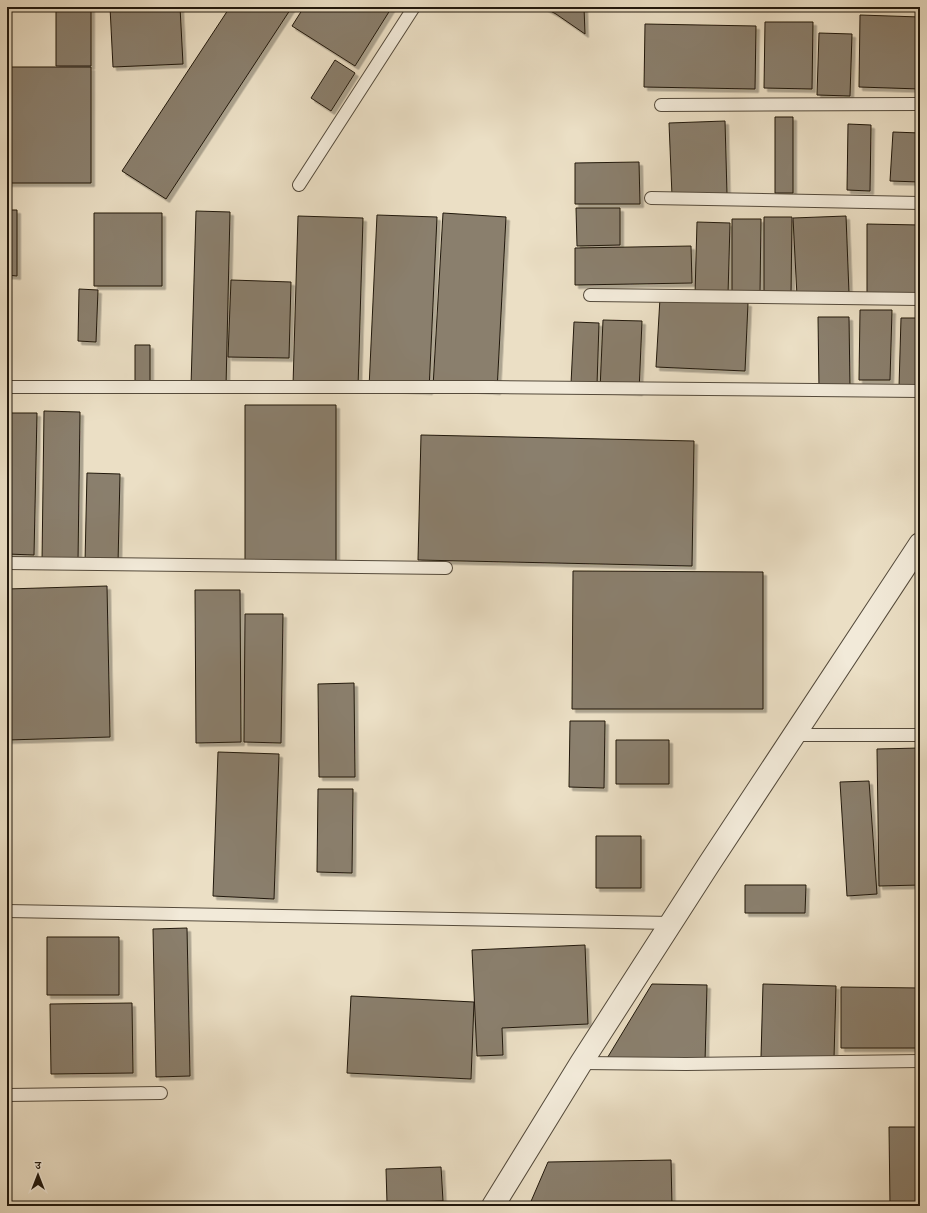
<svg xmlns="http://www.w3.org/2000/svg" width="927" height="1213" font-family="'IM FELL Great Primer','Noto Serif Devanagari',serif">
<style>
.building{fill:#8a7f6d;stroke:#21180d;filter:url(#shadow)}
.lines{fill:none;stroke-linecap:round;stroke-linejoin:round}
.service-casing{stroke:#544a3b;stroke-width:14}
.tertiary-casing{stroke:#544a3b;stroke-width:24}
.service{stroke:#f2ead9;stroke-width:12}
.tertiary{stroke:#f2ead9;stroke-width:22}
</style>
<defs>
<filter id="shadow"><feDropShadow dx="3.5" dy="3.5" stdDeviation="0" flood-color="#0004"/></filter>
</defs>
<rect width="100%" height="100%" fill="#ebdfc5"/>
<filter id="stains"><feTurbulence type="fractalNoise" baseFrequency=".005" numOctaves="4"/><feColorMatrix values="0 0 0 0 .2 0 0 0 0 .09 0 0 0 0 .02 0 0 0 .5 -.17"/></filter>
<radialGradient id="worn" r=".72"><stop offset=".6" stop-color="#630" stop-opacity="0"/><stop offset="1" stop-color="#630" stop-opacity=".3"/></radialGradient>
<path class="building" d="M56,7H91V66H56Z
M110,7H180L183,64L113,67Z
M230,7H292L166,199L122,171Z
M304,7H392L355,66L292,26Z
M543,7H584L585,34L556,14Z
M860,15L920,17V89L859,87Z
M765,22H813L812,89L764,88Z
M645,24L756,26L755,89L644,87Z
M819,33L852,34L850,96L817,95Z
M335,60L355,73L331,111L311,98Z
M7,67H91V183H7Z
M775,117H793V193H775Z
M725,121L727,194L672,196L669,123Z
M848,124L871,125L870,191L847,190Z
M893,132L920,133V182L890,181Z
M639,162L640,204H575V163Z
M576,208H620V245L577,246Z
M7,210H17V276L7,275Z
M196,211L230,212L226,387L191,386Z
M94,213H162V286H94Z
M443,213L506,217L497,391L433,387Z
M377,215L437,217L429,391L369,388Z
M298,216L363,218L358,387L293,385Z
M846,216L849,293L797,296L793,218Z
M764,217H792L791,296H764Z
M732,219H761L760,294H732Z
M697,222L730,223L728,295H695Z
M867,224L920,225V295L867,294Z
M691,246L692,283L575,285V248Z
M231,280L291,282L289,358L228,357Z
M79,289L98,290L96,342L78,341Z
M660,298L748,303L745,371L656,367Z
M860,310H892L890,380H859Z
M818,317H849L850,388L819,389Z
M901,318H920V388L899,387Z
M603,320L642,321L639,392L600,390Z
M574,322L599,323L597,385L571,384Z
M135,345H150V383H135Z
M245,405H336V565H245Z
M44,411L80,412L78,562H42Z
M7,413H37L34,555L7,554Z
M421,435L694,441L692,566L418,560Z
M87,473L120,474L118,564L85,563Z
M573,571L763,572V709H572Z
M107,586L110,737L7,740V589Z
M195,590H240L241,742L196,743Z
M245,614H283L281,743L244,742Z
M354,683L355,777H319L318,684Z
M570,721H605L604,788L569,787Z
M616,740H669V784H616Z
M920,748V885L879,886L877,749Z
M218,752L279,754L274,899L213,896Z
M869,781L877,894L847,896L840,782Z
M318,789H353L352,873L317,872Z
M596,836H641V888H596Z
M745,885H806L805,913H745Z
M187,928L190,1076L156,1077L153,929Z
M47,937H119V995H47Z
M585,945L588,1024L502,1028L503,1055L477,1056L472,950Z
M652,984L707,985L705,1062L606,1060Z
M763,984L836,986L834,1058L761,1057Z
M841,987L920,988V1048H841Z
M351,996L474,1002L471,1079L347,1073Z
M132,1003L133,1073L51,1074L50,1004Z
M889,1127H919L920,1206H890Z
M671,1160L672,1206H529L548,1162Z
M441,1167L443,1201L387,1203L386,1169Z
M814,1202L885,1203V1206H814Z"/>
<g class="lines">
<defs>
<path id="service" d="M661,105L920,104
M299,185L414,7
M651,198L920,203
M590,295L920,299
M7,387H491L920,391
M7,563L446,568
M794,735H920
M7,911L672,923
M581,1063L686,1064L920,1061
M7,1095L161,1093"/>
<path id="tertiary" d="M493,1206L581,1063L709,864L920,544"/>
</defs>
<use href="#service" class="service-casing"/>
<use href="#tertiary" class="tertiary-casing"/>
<use href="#service" class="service"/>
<use href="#tertiary" class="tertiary"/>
</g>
<rect width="927" height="1213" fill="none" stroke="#ebdfc5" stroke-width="24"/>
<rect x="8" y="8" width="911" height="1197" fill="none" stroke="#21180d" stroke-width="2"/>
<rect x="12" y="12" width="903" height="1189" fill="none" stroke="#21180d"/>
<g transform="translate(38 1175)" stroke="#f2ead9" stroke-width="3" paint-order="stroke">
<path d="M0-3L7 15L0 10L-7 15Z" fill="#21180d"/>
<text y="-6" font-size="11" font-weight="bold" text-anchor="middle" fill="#21180d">उ</text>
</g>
<rect width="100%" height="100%" filter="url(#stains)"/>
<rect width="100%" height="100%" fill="url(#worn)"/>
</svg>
